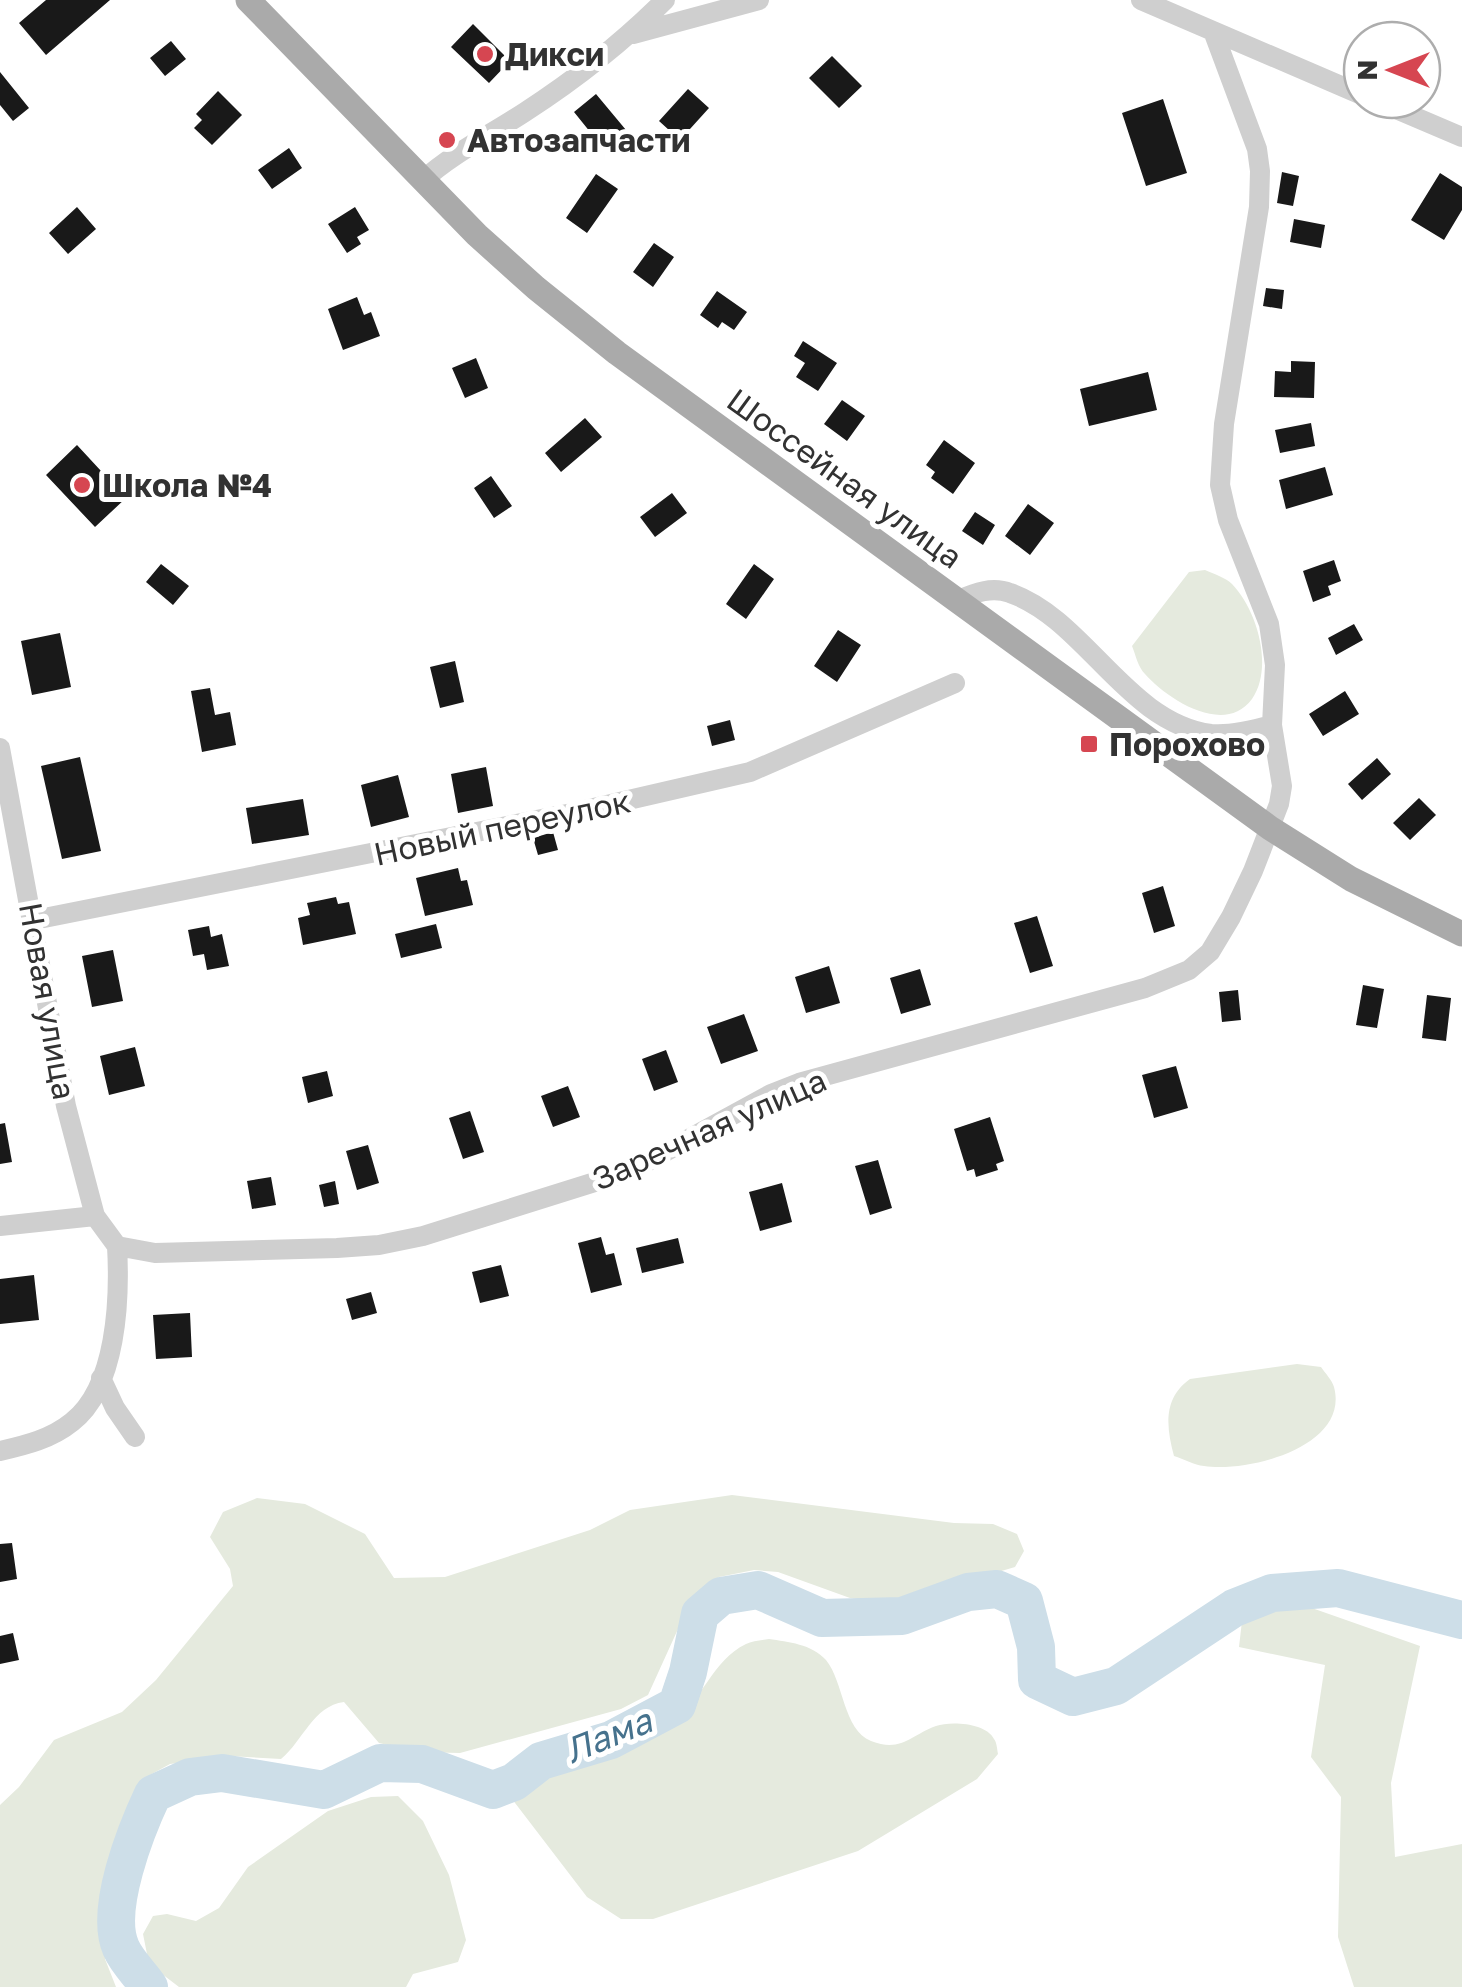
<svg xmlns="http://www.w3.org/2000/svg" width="1462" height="1987" font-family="'Golos Text',sans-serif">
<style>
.green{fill:#e5eade}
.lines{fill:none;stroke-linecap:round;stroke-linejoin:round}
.river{stroke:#cddee8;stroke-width:38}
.building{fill:#191919}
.minor{stroke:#cfcfcf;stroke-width:20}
.major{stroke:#aaa;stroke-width:25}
.poi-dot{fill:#d64651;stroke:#fff;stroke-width:4}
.labels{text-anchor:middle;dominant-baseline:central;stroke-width:10;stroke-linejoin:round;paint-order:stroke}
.poi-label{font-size:32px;font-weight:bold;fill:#323232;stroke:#fff;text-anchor:start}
.street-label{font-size:32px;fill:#323232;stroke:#fff}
.water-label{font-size:35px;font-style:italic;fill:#46728d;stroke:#fff}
</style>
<rect width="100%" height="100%" fill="#fff"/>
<path class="green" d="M1205,570C1214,574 1226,578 1232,584C1257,610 1274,667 1252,699C1224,737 1166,698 1145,674C1138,667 1136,656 1132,646L1189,572Z
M1297,1364L1321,1367C1325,1373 1332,1380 1334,1387C1350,1447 1247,1473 1204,1466C1194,1465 1184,1459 1174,1456C1166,1427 1163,1398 1190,1379Z
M732,1495L954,1523L993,1524L1017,1534L1024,1551L1015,1567L910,1598L879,1602L850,1598L778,1572L754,1570L719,1577L693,1596L648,1695L621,1709L460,1753L418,1752L379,1743L344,1702C313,1706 303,1741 281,1759L229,1756L170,1764L150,1775L128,1811L105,1872V1959L116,1987H0V1805L19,1787L54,1740L122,1712L156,1680L233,1586L230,1569L210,1537L223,1512L257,1498L305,1504L365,1534L394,1578L445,1577L590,1530L630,1510Z
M1309,1607L1420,1646L1391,1783L1395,1857L1462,1844V1987H1354L1338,1937L1341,1797L1311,1757L1325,1665L1239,1647L1242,1621L1260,1608Z
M769,1639C788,1642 812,1644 826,1660C844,1682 843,1730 871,1741C901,1753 911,1735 936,1726C951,1721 986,1723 994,1739C997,1743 997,1749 998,1754L977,1779L858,1851L653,1919H621L587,1897L512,1799C528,1773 559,1770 586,1761C611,1752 650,1737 672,1723C702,1702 712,1660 746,1644C752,1641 762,1640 769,1639Z
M398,1796L423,1821L449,1875L466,1940L458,1962L413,1974L406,1987H179L149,1964L143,1934L153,1916L167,1914L196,1921L219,1908L248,1867L328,1811L371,1797Z"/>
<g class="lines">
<path class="river" d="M149,1987C141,1975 127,1962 121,1948C104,1910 136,1830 153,1794L190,1777L222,1773L324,1790L380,1763L422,1764L493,1790L514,1782L541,1761L611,1740L677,1705L688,1672L700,1614L721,1596L758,1590L822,1618L902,1616L968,1592L997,1589L1024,1601L1036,1647L1037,1680L1073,1697L1116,1686L1234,1608L1272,1593L1338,1588L1462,1620"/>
</g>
<path class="building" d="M46,0H110L46,55L19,23Z
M473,24L510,61L489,83L451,47Z
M171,41L186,59L165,76L150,58Z
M832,56L862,86L839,108L809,78Z
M0,72L29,108L13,121L0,105Z
M688,89L709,108L680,140L659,121Z
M218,91L242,115L212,145L194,128L202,120L196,114Z
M596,94L626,130L603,148L574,112Z
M1163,99L1187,173L1146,186L1122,113Z
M289,148L302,168L272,189L258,170Z
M1282,172L1299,176L1293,206L1277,203Z
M1440,173L1462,187V210L1444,240L1411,220Z
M596,174L618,189L587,233L566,218Z
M77,207L96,229L68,254L49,233Z
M355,207L369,230L357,237L361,244L347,253L328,224Z
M1294,219L1325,225L1321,248L1290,242Z
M654,243L674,257L653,287L633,272Z
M1266,288L1284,290L1282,309L1263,306Z
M717,291L747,312L734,330L722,322L718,328L700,315Z
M357,297L364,315L371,312L380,336L343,350L328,309Z
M803,341L837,363L818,391L796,377L805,363L794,356Z
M476,358L488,388L465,398L452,368Z
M1291,361L1315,362L1314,398L1274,397L1275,371L1291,372Z
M1148,372L1157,410L1089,426L1080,389Z
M842,400L865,416L847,441L824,424Z
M585,418L602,437L561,472L545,453Z
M1311,423L1315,446L1280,453L1275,430Z
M944,440L975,463L953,494L931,478L935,472L926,465Z
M77,445L126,498L95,527L46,475Z
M1325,467L1333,495L1286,509L1279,480Z
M491,476L512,506L494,518L474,488Z
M672,493L687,513L655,537L640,517Z
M1028,504L1054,523L1030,555L1005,536Z
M975,512L995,525L983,545L962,531Z
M1334,560L1341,581L1328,586L1331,595L1313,602L1303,571Z
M161,564L189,586L173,605L146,582Z
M754,564L774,579L746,619L726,604Z
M1354,624L1363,640L1336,655L1328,638Z
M838,630L861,645L837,682L814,666Z
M60,633L71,687L32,695L21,641Z
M455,661L464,702L440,708L430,667Z
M210,688L215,715L230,712L236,745L202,752L191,691Z
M1345,691L1359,714L1323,736L1309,714Z
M730,720L735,740L712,746L707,726Z
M80,757L101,851L62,859L41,766Z
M1377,758L1391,774L1362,800L1348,784Z
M486,767L493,806L458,813L451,774Z
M398,775L409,817L371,827L361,785Z
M1419,798L1436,815L1410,840L1393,823Z
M303,799L309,835L252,844L246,808Z
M553,832L558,850L538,855L533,838Z
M458,868L461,881L467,880L473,905L425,916L416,878Z
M1163,886L1175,926L1154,933L1142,893Z
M336,897L338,904L349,902L356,934L303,945L298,918L310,915L307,903Z
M1037,916L1053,966L1030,973L1014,923Z
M436,924L442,948L401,958L395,934Z
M209,926L211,937L222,934L229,966L207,970L204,954L193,956L188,930Z
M113,950L123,1001L92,1007L82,956Z
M829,966L840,1003L806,1013L795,977Z
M920,969L931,1005L901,1014L890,978Z
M1363,985L1384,989L1377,1028L1356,1025Z
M1238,990L1241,1020L1222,1022L1219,992Z
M1427,995L1451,998L1446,1041L1422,1038Z
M744,1014L758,1051L721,1064L707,1027Z
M135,1047L145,1086L109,1095L100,1056Z
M666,1050L678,1082L654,1091L642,1059Z
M1176,1066L1188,1108L1154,1118L1142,1075Z
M327,1071L333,1096L308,1103L302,1077Z
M568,1086L580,1117L553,1127L541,1096Z
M470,1111L484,1152L463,1159L449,1118Z
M990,1117L1004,1161L996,1164L998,1170L976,1177L974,1169L967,1171L954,1129Z
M5,1123L12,1162L0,1164V1124Z
M368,1145L379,1183L357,1190L346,1151Z
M878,1160L892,1208L870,1215L855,1166Z
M271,1177L276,1205L252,1209L247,1181Z
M335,1181L339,1204L324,1207L319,1185Z
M782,1183L792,1222L760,1231L749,1192Z
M601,1237L606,1255L614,1253L622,1285L591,1293L578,1243Z
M678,1238L684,1263L642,1273L636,1248Z
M501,1265L509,1296L480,1303L472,1272Z
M34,1275L39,1320L0,1324V1279Z
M371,1292L377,1313L352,1320L346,1299Z
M190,1313L192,1357L156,1359L153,1315Z
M12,1543L17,1579L0,1582V1544Z
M13,1633L19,1660L0,1664V1636Z"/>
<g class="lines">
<path class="minor" d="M1141,0L1362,95
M633,34L759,0
M1375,100L1462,137
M422,181C453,153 490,135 525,112C576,79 622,43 665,0
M958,600C975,593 992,586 1010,593C1085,619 1127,723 1211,734C1231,736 1254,730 1272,725
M0,748L66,1106L95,1216L117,1246
M34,920L572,813L750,772L955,683
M0,1226L95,1216
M117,1246L155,1253L337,1248L379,1245L423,1236L630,1171L771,1094L799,1083L1145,988L1189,970L1210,952L1231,917L1253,871L1279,804L1282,786L1272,725L1275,665L1269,624L1228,520L1220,485L1224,424L1259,207L1260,171L1257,149L1213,31
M101,1378L115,1408L135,1437
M0,1451C26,1445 51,1439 72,1422C117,1387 120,1299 117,1246"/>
<path class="major" d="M248,0L477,235L536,288L617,353L1270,828L1351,879L1462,934"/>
</g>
<g class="poi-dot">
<circle cx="485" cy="54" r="10"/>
<circle cx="447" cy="140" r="10"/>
<circle cx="82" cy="485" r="10"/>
<rect x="1079" y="734" width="20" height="20" rx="5"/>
</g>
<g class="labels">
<g class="poi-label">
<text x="505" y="54">Дикси</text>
<text x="467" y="140">Автозапчасти</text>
<text x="102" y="485">Школа №4</text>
<text x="1109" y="744">Порохово</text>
</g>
<g class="street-label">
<text transform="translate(845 478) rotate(36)">Шоссейная улица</text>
<text transform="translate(502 827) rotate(-12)">Новый переулок</text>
<text transform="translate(48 1001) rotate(80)">Новая улица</text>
<text transform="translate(709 1129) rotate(-24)">Заречная улица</text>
</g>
<g class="water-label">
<text transform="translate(608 1735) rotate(-22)">Лама</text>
</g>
</g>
<g transform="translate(1392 70) rotate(270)"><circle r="48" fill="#ffffff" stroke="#adadad" stroke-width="2.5"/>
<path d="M0-8L18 38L0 25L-18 38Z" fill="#d64651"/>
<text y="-15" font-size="28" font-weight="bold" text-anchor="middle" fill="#323232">N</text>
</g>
</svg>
